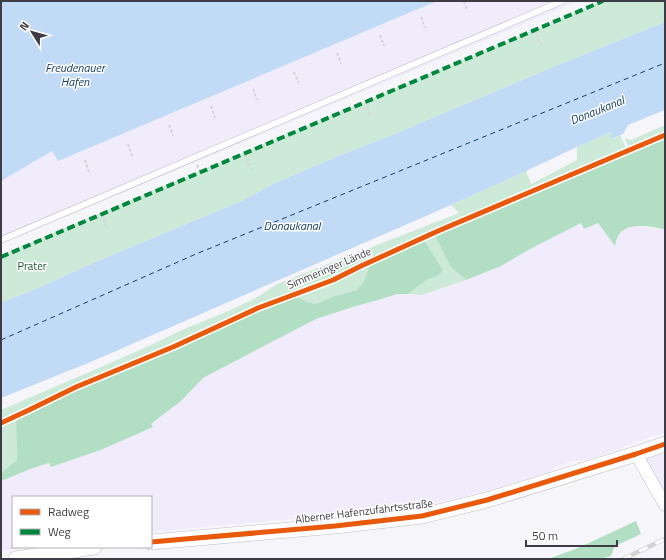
<svg xmlns="http://www.w3.org/2000/svg" width="666" height="560" font-family="'Titillium Web',sans-serif">
<style>
.built{fill:#f0ecfc}
.green{fill:#ccead7}
.forest{fill:#b2dec4}
.water{fill:#c1daf6}
.lines{fill:none;stroke-linecap:round;stroke-linejoin:round}
.ferry{stroke:#133f68;stroke-width:1;stroke-dasharray:5 4;stroke-linecap:butt}
.service-casing{stroke:#bfbdc4;stroke-width:7}
.minor-casing{stroke:#bfbdc4;stroke-width:13}
.tertiary-casing{stroke:#bfbdc4;stroke-width:16}
.path{stroke:#d4d4d6;stroke-width:2;stroke-dasharray:3 2;stroke-linecap:butt}
.service{stroke:#fefefe;stroke-width:6}
.minor{stroke:#fefefe;stroke-width:12}
.tertiary{stroke:#fefefe;stroke-width:15}
.rail-casing{stroke:#d3d2d5;stroke-width:4.5}
.rail{stroke:#fff;stroke-width:3;stroke-dasharray:9;stroke-linecap:butt}
.quiet{stroke:#00873e;stroke-width:4;stroke-dasharray:8 4;stroke-linecap:butt}
.cycleway-casing{stroke:#fff;stroke-width:8}
.cycleway{stroke:#e8590c;stroke-width:5}
.labels{text-anchor:middle;dominant-baseline:central;stroke-width:3;stroke-linejoin:round;paint-order:stroke}
.park-label{font-size:11px;fill:#185432;stroke:#fff}
.street-label{font-size:11px;fill:#3d3b44;stroke:#fff}
.water-label{font-size:12px;font-style:italic;fill:#133f68;stroke:#fff}
</style>
<rect width="100%" height="100%" fill="#f6f5fa"/>
<path class="built" d="M437,1H579L1,244V181L52,151L59,160Z
M581,223H598L615,246L617,238L620,233L627,228L634,226L646,227L665,230V432L636,442L634,444L623,447V448L584,461H572L555,467L550,472L518,482L458,498L414,507L358,513L151,532V497H13V547H27L1,552V481L33,468L49,463L51,466L103,449L153,427L151,424L181,401L203,378L218,370L316,319L356,306L378,300L397,294L422,295L456,284L501,266L532,248Z
M665,444V505L636,454Z"/>
<path class="green" d="M602,1H665V22L558,65L397,133L336,157L271,185L244,200L100,260L40,287L1,303V255Z
M665,125V131L628,147L625,138L631,140Z
M613,132L611,139L620,135L626,148L370,258L331,278L260,303L190,336L93,377L1,420V410L138,351L182,330L228,311L254,299L277,284L459,213L451,205L526,171L531,184L577,160V147Z
M435,236L450,266L466,280L422,295L409,294C415,289 420,284 427,280C434,276 438,278 443,270L424,240Z
M370,265L363,283L356,290L335,296L316,304L307,302L302,299L295,297Z
M16,420L17,460L1,473V426Z"/>
<path class="forest" d="M665,138V230C653,226 631,223 621,232C617,236 616,241 615,246L598,223L584,229L581,223L532,248L501,266L466,280L450,266L435,236Z
M424,240L443,270C438,278 434,276 427,280C420,284 415,289 409,294H397L378,300L356,306L316,319L218,370L203,378L181,401L151,424L153,427L103,449L51,467L49,463L33,468L1,481V473L17,460L16,420L73,391L171,351L252,314L295,297L302,299L307,302L316,304L335,296L356,290L363,283L370,265Z
M636,521L641,534L615,546L611,556L600,559H548L578,548Z"/>
<path class="water" d="M1,1H437L58,161L52,151L1,181Z
M665,22V110L628,125L623,134L610,139L612,132L577,147L526,171L451,205L93,361L1,398V303L40,287L100,260L244,200L271,185L336,157L397,133L558,65Z"/>
<g class="lines">
<path class="ferry" d="M1,340L196,254L665,63"/>
<defs>
<path id="service" d="M1,240L562,1
M1,423L29,410L76,387L173,347L258,308L333,280L361,266L438,231L665,135"/>
<path id="minor" d="M636,454L665,505"/>
<path id="tertiary" d="M151,542L335,526L422,516L487,500L636,454L665,444
M16,559L94,547"/>
</defs>
<use href="#service" class="service-casing"/>
<use href="#minor" class="minor-casing"/>
<use href="#tertiary" class="tertiary-casing"/>
<path class="path" d="M464,1L467,10
M421,17L425,28
M535,30L541,45
M380,35L384,46
M337,53L341,64
M294,72L299,83
M253,89L257,100
M366,102L370,117
M211,106L215,118
M169,125L173,136
M128,144L132,156
M245,154L253,172
M85,160L89,172
M197,165L201,173
M102,214L107,229"/>
<use href="#service" class="service"/>
<use href="#minor" class="minor"/>
<use href="#tertiary" class="tertiary"/>
<defs>
<path id="rail" d="M623,559L665,539"/>
</defs>
<use href="#rail" class="rail-casing"/>
<use href="#rail" class="rail"/>
<path class="quiet" d="M1,257L603,1"/>
<defs>
<path id="cycleway" d="M1,423L29,410L76,387L173,347L258,308L333,280L361,266L438,231L665,135
M151,542L335,526L422,516L487,500L636,454L665,444"/>
</defs>
<use href="#cycleway" class="cycleway-casing"/>
<use href="#cycleway" class="cycleway"/>
</g>
<g class="labels">
<g class="park-label">
<text x="32" y="266">Prater</text>
</g>
<g class="street-label">
<text transform="translate(329 268) rotate(-23)">Simmeringer Lände</text>
<text transform="translate(364 511) rotate(-7)">Alberner Hafenzufahrtsstraße</text>
</g>
<g class="water-label">
<text x="75" y="67">Freudenauer<tspan x="75" dy="14">Hafen</tspan></text>
<text transform="translate(597 110) rotate(-22)">Donaukanal</text>
<text x="292" y="225">Donaukanal</text>
</g>
</g>
<rect width="666" height="560" fill="none" stroke="#3d3b44" stroke-width="4"/>
<rect x="12" y="496" width="140" height="52" fill="#ffffff" stroke="#b1b1b4"/>
<rect x="20" y="509" width="20" height="6" fill="#e8590c" stroke="#b1b1b4"/>
<text x="48" y="516" font-size="12" fill="#3d3b44">Radweg</text>
<rect x="20" y="529" width="20" height="6" fill="#00873e" stroke="#b1b1b4"/>
<text x="48" y="536" font-size="12" fill="#3d3b44">Weg</text>
<g transform="translate(32 32) rotate(307)" stroke="#ffffff" stroke-width="3" paint-order="stroke">
<path d="M0-3L7 15L0 10L-7 15Z" fill="#3d3b44"/>
<text y="-6" font-size="11" font-weight="bold" text-anchor="middle" fill="#3d3b44">N</text>
</g>
<path d="M526 540v6h91v-6" fill="none" stroke="#3d3b44" stroke-width="2"/>
<text x="532" y="540" font-size="12" fill="#3d3b44" stroke="#ffffff" stroke-width="3" paint-order="stroke">50 m</text>
</svg>
